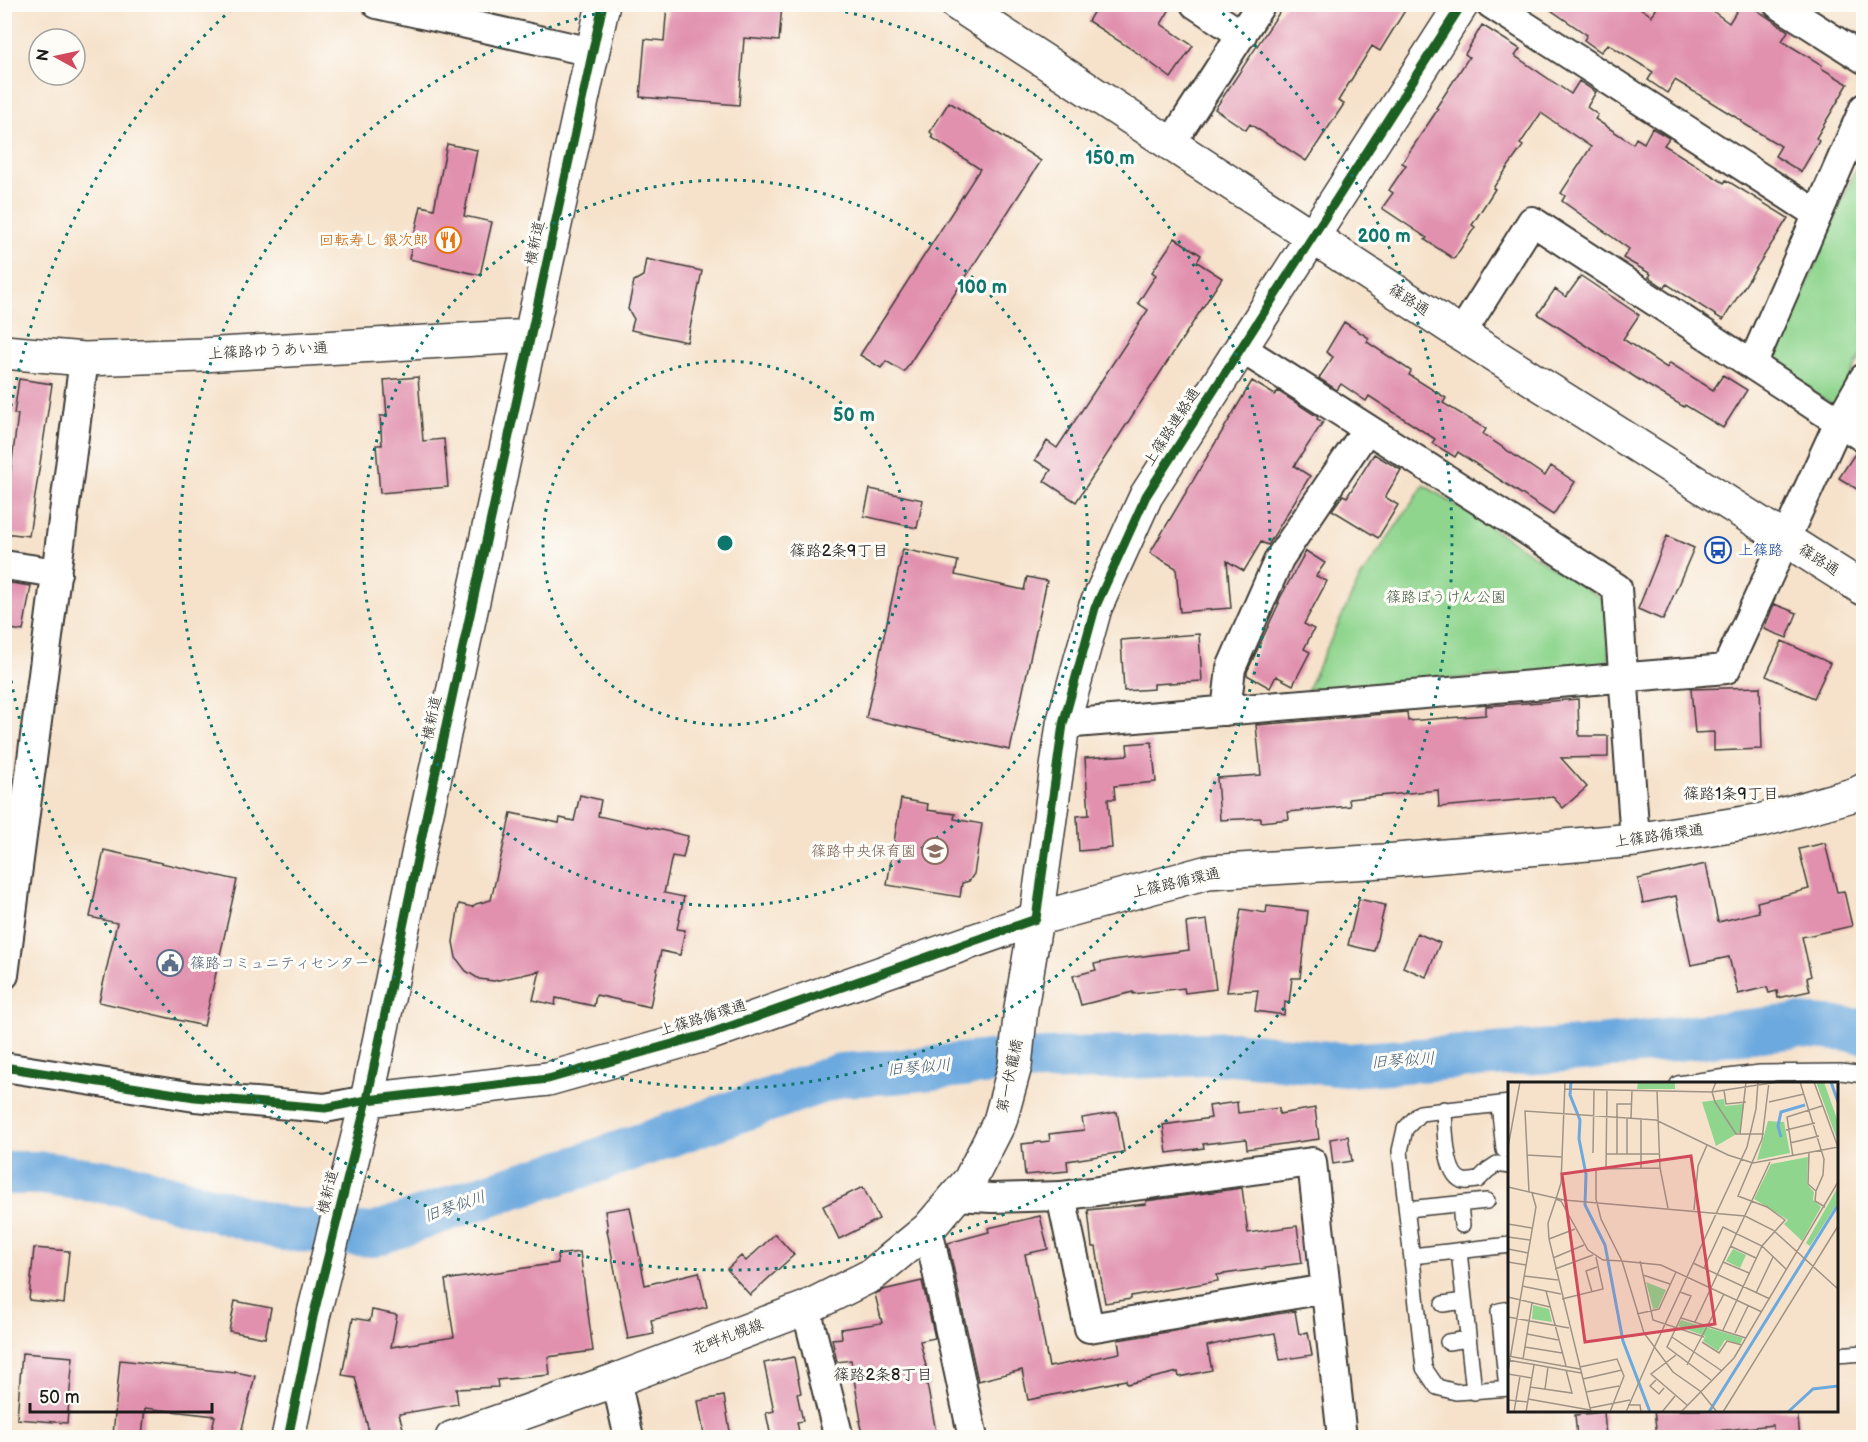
<svg xmlns="http://www.w3.org/2000/svg" width="1868" height="1442" font-family="'Balsamiq Sans','Klee One',sans-serif">
<style>
.green{fill:#8fd58e;stroke:#567855;stroke-width:1.5}
.lines{fill:none;stroke-linecap:round;stroke-linejoin:round}
.river{stroke:#6ca9de;stroke-width:44}
.building{fill:#e191ae}
.lane-casing{stroke:#3d3a36;stroke-width:18}
.street-casing{stroke:#3d3a36;stroke-width:32}
.secondary-casing{stroke:#3d3a36;stroke-width:36}
.lane{stroke:#fff;stroke-width:15}
.street{stroke:#fff;stroke-width:28}
.secondary{stroke:#fff;stroke-width:33}
.cycleway-casing{stroke:#fdfcf7;stroke-width:13}
.cycleway{stroke:#1b5e20;stroke-width:9}
.ring{fill:none;stroke:#0f766e;stroke-width:3;stroke-dasharray:3 6}
.labels{text-anchor:middle;dominant-baseline:central;stroke-width:6;stroke-linejoin:round;paint-order:stroke}
.food-label{font-size:15px;fill:#c56008;stroke:#fdfcf7;text-anchor:end}
.street-label{font-size:15px;fill:#1c1c1c;stroke:#fdfcf7}
.transit-label{font-size:15px;fill:#164399;stroke:#fdfcf7;text-anchor:start}
.park-label{font-size:15px;fill:#445d44;stroke:#fdfcf7}
.education-label{font-size:15px;fill:#785e54;stroke:#fdfcf7;text-anchor:end}
.service-label{font-size:15px;fill:#4e5e75;stroke:#fdfcf7;text-anchor:start}
.neighbourhood-label{font-size:16px;fill:#1c1c1c;stroke:#fdfcf7}
.water-label{font-size:16px;font-style:italic;fill:#405b73;stroke:#fdfcf7}
.inset-river{fill:none;stroke:#6ca9de;stroke-width:3}
.inset-road{fill:none;stroke:#9f9385;stroke-width:1.5}
.view{fill:#d1495b;fill-opacity:0.15;stroke:#d1495b;stroke-width:3}
.inset-edge{fill:none;stroke:#1c1c1c;stroke-width:3}
.centre{fill:#0f766e;stroke:#fdfcf7;stroke-width:3}
.ring-label{font-size:18px;text-anchor:middle;font-weight:bold;fill:#0f766e;stroke:#fdfcf7;stroke-width:6;stroke-linejoin:round;paint-order:stroke}
</style>
<rect width="100%" height="100%" fill="#fdfcf7"/>
<filter id="ink" filterUnits="userSpaceOnUse"><feTurbulence type="fractalNoise" baseFrequency=".0167" numOctaves="2"/><feDisplacementMap in="SourceGraphic" scale="12" xChannelSelector="R" yChannelSelector="G"/><feConvolveMatrix kernelMatrix="1 2 1 2 8 2 1 2 1" color-interpolation-filters="sRGB"/></filter>
<filter id="wash" filterUnits="userSpaceOnUse"><feTurbulence type="fractalNoise" baseFrequency=".008" numOctaves="4" result="noise"/><feDisplacementMap in="SourceGraphic" scale="24" xChannelSelector="R" yChannelSelector="G"/><feGaussianBlur stdDeviation="1.35" result="paint"/><feColorMatrix in="noise" values="0 0 0 0 0 0 0 0 0 0 0 0 0 0 0 0 0 1.4 0 .05"/><feComposite in="paint" operator="in"/></filter>
<g filter="url(#wash)">
<rect width="100%" height="100%" fill="#f6e2cb"/>
<path class="green" d="M1863,151V352L1835,406L1773,366Z
M1424,485L1604,600L1610,658L1599,668L1307,690L1359,580Z"/>
<g class="lines">
<path class="river" d="M4,1173H41L128,1185L284,1229L373,1235L493,1193L582,1166L840,1075L893,1072L991,1062L1233,1053L1346,1065L1580,1049L1798,1026L1864,1031"/>
</g>
<g id="blocks">
<path class="building" d="M667,4H782L779,41L744,38L739,105L640,97L645,39L664,41Z
M1098,4H1173L1161,24L1193,46L1171,78L1136,52L1088,21Z
M1285,4H1409L1380,51L1372,46L1338,101L1344,104L1306,161L1250,124L1246,130L1215,109Z
M1542,4H1634L1652,16L1659,4H1703L1729,23L1741,4H1748L1788,31L1782,41L1822,65L1821,68L1848,84L1816,138L1819,141L1801,172L1775,156L1781,146L1741,122L1742,121L1675,80L1667,93L1648,80L1653,72L1608,44L1601,52L1584,40L1587,35Z
M1482,25L1520,49L1515,56L1571,94L1579,81L1596,92L1587,107L1598,115L1595,119L1633,144L1636,138L1644,143L1652,128L1669,138L1664,145L1724,183L1726,180L1788,218L1723,320L1667,284L1665,288L1649,277L1651,274L1623,258L1629,249L1562,201L1565,196L1561,193L1591,147L1541,113L1520,144L1523,146L1493,188L1495,189L1472,225L1475,227L1454,259L1425,240L1427,238L1382,208L1393,193L1389,190L1406,165L1402,163L1438,109L1436,108L1469,57L1465,54Z
M949,102L1041,161L904,372L886,361L881,368L860,355L980,169L931,137L933,135L930,132Z
M447,144L477,150L464,216L492,222L480,275L409,259L421,206L434,209Z
M1175,238L1201,255L1197,262L1222,278L1076,502L1044,481L1051,470L1035,460L1047,441L1057,448L1148,310L1138,303L1156,275L1152,272Z
M646,259L702,271L687,342L631,330L634,319L628,309L634,281L643,276Z
M1581,276L1639,315L1623,339L1667,368L1670,363L1713,390L1723,375L1747,390L1723,428L1685,405L1684,407L1644,383L1538,314L1555,289L1566,297Z
M1344,322L1369,338L1367,342L1411,371L1409,375L1446,398L1443,403L1486,429L1483,434L1545,476L1551,466L1575,482L1553,515L1458,452L1455,457L1432,443L1435,439L1369,396L1366,401L1341,384L1337,390L1319,378L1333,357L1326,352Z
M418,377L423,441L444,439L448,487L380,493L376,445H382L380,416H387L384,380Z
M19,379L52,384L29,536L4,533V491L8,492L18,414H14Z
M1252,381L1275,395L1278,391L1318,417L1317,419L1323,422L1294,466L1310,476L1268,545L1261,542L1244,571L1227,561L1231,608L1180,612L1176,568L1150,553Z
M1856,452L1863,454V493L1839,478Z
M1374,454L1401,470L1385,497L1398,505L1378,538L1332,510L1343,495L1347,497Z
M870,489L923,500L917,528L864,516Z
M1667,536L1694,548L1663,620L1638,609Z
M903,549L958,561L955,575L1024,590L1027,577L1047,581L1010,750L866,718Z
M1306,551L1325,563L1316,576L1327,581L1304,624L1314,629L1304,649L1310,652L1293,685L1276,676L1270,688L1247,675V672L1279,603H1278L1280,598Z
M4,582L31,586L23,631L4,628Z
M1774,604L1797,613L1787,638L1764,629Z
M1199,634L1202,681L1154,684V689L1124,691L1121,640Z
M1782,641L1830,663L1814,698L1766,676Z
M1760,687L1762,749L1714,751V732L1695,733L1691,689Z
M1578,699L1579,736H1608V757L1561,758L1587,787L1563,808L1553,797L1439,807L1438,790L1349,799L1350,806L1288,812L1289,819L1261,822V818L1220,820L1217,778L1261,775L1256,725L1407,712L1408,721L1486,715V706Z
M1152,742L1156,782L1114,786L1115,799H1108L1112,848L1079,851L1077,816L1089,815L1085,758L1128,755L1127,744Z
M580,795L601,800L598,816L688,836L683,858L672,856L664,893L684,897L677,929L685,930L680,955L661,951L650,1007L596,995L594,1006L556,998L555,1005L533,1000L540,971L494,981L479,979L466,971L456,958L453,942L459,904L472,907L476,904L491,900L511,813L559,823L560,818L574,821Z
M901,799L928,804L927,810L955,814L954,819L982,824L974,874L969,881L962,883L960,897L887,885Z
M1825,843L1837,892L1844,891L1852,926L1802,937L1811,976L1807,978L1810,991L1778,998L1777,991L1769,993L1767,987L1738,994L1729,957L1691,965L1676,896L1643,903L1638,879L1706,864L1718,922L1759,912L1757,902L1809,889L1799,849Z
M104,850L237,880L204,1026L99,1002L117,923L90,917Z
M1359,899L1385,905L1374,951L1348,945Z
M1267,906L1308,911L1300,978H1292L1289,1003L1285,1002L1284,1015L1255,1011L1258,990L1227,992L1241,909L1266,913Z
M1207,920L1216,989L1185,993L1184,988L1133,994V992L1081,1005L1073,976L1096,970L1094,964L1113,960L1189,950L1186,923Z
M1417,933L1440,943L1426,977L1403,967Z
M1237,1102L1238,1113L1279,1108V1114L1315,1108L1319,1139L1247,1149L1246,1139L1203,1144L1204,1148L1167,1153L1163,1125L1211,1118L1209,1106Z
M1117,1112L1124,1152L1067,1161L1068,1171L1025,1175L1022,1144L1050,1141L1049,1134L1084,1130L1082,1118Z
M1348,1136L1352,1161L1333,1164L1330,1139Z
M863,1187L879,1219L839,1239L823,1206Z
M1242,1188L1248,1233L1297,1226L1302,1263L1217,1275L1218,1281L1131,1296V1299L1105,1303L1096,1247H1092L1088,1210L1146,1204V1201Z
M630,1207L645,1285L699,1272L707,1307L651,1320L654,1334L628,1339L607,1230H608L605,1211Z
M1040,1216L1048,1249L1025,1254L1034,1299H1036L1049,1367L1120,1353L1118,1340L1295,1311L1299,1334L1308,1332L1312,1355L1280,1360L1275,1333L1229,1340V1341L1207,1346L1212,1370L1179,1377L1178,1372L1127,1384L1126,1380L1028,1400L1022,1370L978,1381L948,1243L989,1232L988,1228Z
M775,1234L794,1255L750,1295L727,1269L741,1256L746,1261Z
M34,1248L69,1251L64,1304L29,1300Z
M580,1252L593,1351L548,1357L550,1375L497,1380L498,1387L456,1389L458,1404L399,1414L403,1428L370,1436L355,1377L342,1375L353,1318L370,1321L372,1310L397,1315L391,1347L454,1337L445,1280L558,1263L557,1255Z
M922,1281L935,1338L920,1341L930,1383L927,1384L937,1437H863L859,1421H861L851,1360L837,1362L832,1339L842,1338L841,1329L882,1323L875,1294L883,1290Z
M235,1301L271,1308L265,1338L229,1331Z
M22,1353L73,1357L67,1423L17,1419Z
M794,1357L801,1393L797,1394L803,1421L797,1422L800,1437H771L766,1413L774,1411L764,1363Z
M120,1360L235,1373V1372L255,1376L240,1437H210L215,1416L145,1408L142,1437L113,1435Z
M724,1396L730,1431L704,1435L698,1401Z
M1654,1410H1797L1800,1437H1774L1773,1425L1686,1434L1687,1437H1657Z
M1604,1412L1606,1437H1577L1575,1415Z"/>
</g>
</g>
<g filter="url(#ink)">
<use href="#blocks" fill-opacity="0" stroke="#3d3a36" stroke-width="1.5"/>
<g class="lines">
<defs>
<path id="lane" d="M1760,1073L1841,1072L1864,1075
M1712,1079L1760,1073L1768,1077
M1678,1084L1712,1079L1721,1082
M1510,1103L1420,1113L1405,1129L1400,1151L1424,1368L1437,1387L1456,1392L1510,1388
M1499,1104L1504,1150L1510,1149
M1444,1109C1445,1126 1444,1177 1464,1181C1468,1182 1474,1180 1478,1180L1488,1170L1497,1164L1510,1166
M1460,1204L1462,1225
M1407,1209L1487,1201
M1459,1251L1474,1392
M1412,1256L1510,1245
M1443,1304L1464,1301
M1448,1342L1468,1339
M1836,1355L1864,1353
M1507,1388L1499,1311L1510,1309"/>
<path id="street" d="M377,4L592,52
M1195,4L1242,35
M1491,4L1817,214
M1778,4L1864,59
M1170,145L1261,4
M1461,334L1532,221L1864,438
M1241,348L1617,588L1635,840
M1752,365L1864,108
M4,565L57,573
M1226,711L1231,668L1279,559L1367,429
M1063,724L1726,669L1839,422L1864,378
M4,975L84,359
M4,1067L195,1097L325,1108L367,1100
M956,1196L992,1198L1061,1196L1312,1162L1342,1438
M1061,1196L1089,1328L1326,1289
M928,1229L973,1438
M806,1308L839,1438
M616,1380L629,1438"/>
<path id="secondary" d="M957,4L1461,334L1864,589
M4,352L84,359L202,355L531,336
M367,1100L548,1079L711,1033L1036,919L1208,872L1384,861L1635,840L1763,820L1856,794L1864,790
M288,1438L313,1317L367,1100L424,826L603,4
M452,1438L616,1380L806,1308L872,1275L928,1229L970,1180L1000,1121L1015,1066L1021,1008L1036,919L1063,724L1095,608L1146,496L1462,4"/>
</defs>
<use href="#lane" class="lane-casing"/>
<use href="#street" class="street-casing"/>
<use href="#secondary" class="secondary-casing"/>
<use href="#lane" class="lane"/>
<use href="#street" class="street"/>
<use href="#secondary" class="secondary"/>
<defs>
<path id="cycleway" d="M4,1067L195,1097L325,1108L367,1100L548,1079L711,1033L1036,919L1063,724L1095,608L1146,496L1462,4
M288,1438L313,1317L367,1100L424,826L603,4"/>
</defs>
<use href="#cycleway" class="cycleway-casing"/>
<use href="#cycleway" class="cycleway"/>
</g>
</g>
<g class="ring">
<circle cx="725" cy="543" r="182"/>
<circle cx="725" cy="543" r="363"/>
<path d="M810 5A545 545 0 1 1 640 5"/>
<path d="M5 442A727 727 0 0 1 234 7M1216 7A727 727 0 1 1 5 644"/>
</g>
<defs>
<symbol id="restaurant-ring" viewBox="-11 -11 22 22"><circle r="9.5" fill="#fdfcf7" stroke="#e8710a" stroke-width="1.5"/><path d="M-5-6h1v4h1v-4h1v4h1v-4h1v5L-1.5 .5V6h-2V.5L-5-1ZM5-6V6H3V1.5H1.5Q1.5-4 5-6Z" fill="#e8710a"/></symbol>
<symbol id="bus-ring" viewBox="-11 -11 22 22"><circle r="9.5" fill="#fdfcf7" stroke="#1a4fb4" stroke-width="1.5"/><path d="M-5-6H5V4H4V6H2V4H-2V6H-4V4H-5ZM-3.5-4V0h7V-4ZM-3.5 1.2v1.5H-2V1.2ZM2 1.2v1.5H3.5V1.2Z" fill="#1a4fb4"/></symbol>
<symbol id="school-ring" viewBox="-11 -11 22 22"><circle r="9.5" fill="#fdfcf7" stroke="#8d6e63" stroke-width="1.5"/><path d="M0-5L7-2L0 1L-7-2ZM-4 1L0 2.5L4 1V4Q0 6-4 4Z" fill="#8d6e63"/></symbol>
<symbol id="civic-ring" viewBox="-11 -11 22 22"><circle r="9.5" fill="#fdfcf7" stroke="#5c6f8a" stroke-width="1.5"/><path d="M-.6-6.5H3V-4.5H.6V-3L4-1V1h2V6H-6V1h2V-1L-.6-3ZM-1.2 2.5V6h2.4V2.5Z" fill="#5c6f8a"/></symbol>
</defs>
<g fill-rule="evenodd">
<use href="#restaurant-ring" x="433" y="225" width="30" height="30"/>
<use href="#bus-ring" x="1703" y="535" width="30" height="30"/>
<use href="#school-ring" x="920" y="836" width="30" height="30"/>
<use href="#civic-ring" x="155" y="948" width="30" height="30"/>
</g>
<g class="labels">
<g class="food-label">
<text x="428" y="240">回転寿し 銀次郎</text>
</g>
<g class="street-label">
<text transform="translate(535 243) rotate(-78)">横新道</text>
<text transform="translate(1409 300) rotate(33)">篠路通</text>
<text transform="translate(268 351) rotate(-3)">上篠路ゆうあい通</text>
<text transform="translate(1172 427) rotate(-57)">上篠路連絡通</text>
<text transform="translate(1819 560) rotate(33)">篠路通</text>
<text transform="translate(432 718) rotate(-78)">横新道</text>
<text transform="translate(1659 836) rotate(-8)">上篠路循環通</text>
<text transform="translate(1176 883) rotate(-13)">上篠路循環通</text>
<text transform="translate(703 1018) rotate(-17)">上篠路循環通</text>
<text transform="translate(1010 1076) rotate(-78)">第一伏籠橋</text>
<text transform="translate(328 1192) rotate(-76)">横新道</text>
<text transform="translate(728 1337) rotate(-21)">花畔札幌線</text>
</g>
<g class="transit-label">
<text x="1738" y="550">上篠路</text>
</g>
<g class="park-label">
<text x="1446" y="597">篠路ぼうけん公園</text>
</g>
<g class="education-label">
<text x="916" y="851">篠路中央保育園</text>
</g>
<g class="service-label">
<text x="190" y="963">篠路コミュニティセンター</text>
</g>
<g class="neighbourhood-label">
<text x="839" y="551">篠路2条9丁目</text>
<text x="1731" y="794">篠路1条9丁目</text>
<text x="883" y="1375">篠路2条8丁目</text>
</g>
<g class="water-label">
<text transform="translate(1403 1061) rotate(-4)">旧琴似川</text>
<text transform="translate(919 1068) rotate(-5)">旧琴似川</text>
<text transform="translate(455 1207) rotate(-19)">旧琴似川</text>
</g>
</g>
<g transform="translate(1508 1082)">
<rect width="330" height="330" fill="#f6e2cb"/>
<path d="M130,0H167V7H129ZM308,0H316L330,40V60ZM216,17L217,24L236,22L232,50L208,64L194,20ZM260,39L276,40L282,71L249,78ZM300,75L299,102L306,110L305,118L313,125L294,159L276,142L280,138L246,117L263,82ZM330,105V120L302,164L298,161ZM225,167L238,173L232,186L218,179ZM138,200L158,208L150,226L145,227ZM25,223L41,227L44,240L24,237ZM173,238L235,256L232,262L217,258L210,269L195,259L197,254L170,244Z" fill="#8fd58e"/>
<path class="inset-river" d="M63,0L62,13L72,38L71,57L78,92L77,123L97,163L115,259L142,330M323,0L330,20M273,55L270,44L273,30L297,23M201,330L330,123M280,330L305,307L330,304"/>
<path class="inset-road" d="M57,0L53,101L48,117L53,119L80,168L95,178L114,179L136,251L165,290L192,309L209,330M208,0L204,10L207,20L228,52H256M292,0L316,77L315,93L308,109M306,0L330,65M57,7L204,10L270,0M216,8L218,22L238,20M149,9L152,86L160,126M261,20L296,12M123,36L124,8M278,48L307,41M232,52L238,0M282,61L311,54M0,65L12,0M85,71L86,8M301,71L300,102L308,109L307,119L317,125M98,72H151M109,72V22H124M119,72V36M19,73L54,75M285,75L279,35L314,24M133,86V36M152,86L88,87V117L93,137L114,179L153,183L254,230M98,87L99,8M0,105L56,118L237,134L265,148L330,207M21,110L17,29L148,38L220,73L245,81L330,65M48,117L40,141L41,157L83,330M186,128L190,84L199,63M0,142L24,146M0,155L22,158M41,157L67,147M222,164L248,176M0,167L20,171M45,176L76,163M132,179L145,238L196,255M0,180L18,183M215,180L241,191M185,181L262,217M196,186L215,145L254,164L279,188M47,187L85,173M135,193L162,202M16,194L50,198M14,204L53,212M38,209L58,284M84,210L78,189L89,185M172,210L183,214L159,265L203,298M248,211L265,175M0,215L42,225M54,217L95,207L88,175M129,232L151,227L168,190M0,235L61,246M173,236L238,256M187,240L262,80M215,248L254,164L277,138L259,125L230,114L254,57L261,0M227,251L240,224M19,252L50,258M164,255L214,289M194,260L211,271L219,259L234,263M17,265L54,271M146,266L239,65L248,27L250,0M168,273L143,292L179,323M0,274L72,287M15,277L24,221M0,278L73,291M179,283L216,212M72,285L109,277L116,294L102,330M0,289L28,125L24,111M0,292L24,296M75,297L114,288M148,298L142,304L151,312L156,306M22,305L64,311L58,288M37,307L40,285M78,310L111,304M20,317L82,328M0,318L20,320M120,323H132L133,330M82,326L122,318M6,330L12,294M18,330L26,283M118,330L146,266M154,330L167,314M173,330L226,276L330,100M215,330L330,144"/>
<path class="view" d="M183,74L207,242L77,260L54,92Z"/>
<rect width="330" height="330" class="inset-edge"/>
</g>
<circle cx="725" cy="543" r="9" class="centre"/>
<g class="ring-label">
<text x="1110" y="164">150 m</text>
<text x="1384" y="242">200 m</text>
<text x="982" y="293">100 m</text>
<text x="854" y="421">50 m</text>
</g>
<rect width="1868" height="1442" fill="none" stroke="#fdfcf7" stroke-width="24"/>
<g transform="translate(57 57) rotate(278)"><circle r="28" fill="#fdfcf7" stroke="#a3a29f" stroke-width="1.5"/>
<path d="M0-4.5L10 22L0 15L-10 22Z" fill="#d1495b"/>
<text y="-9" font-size="16" font-weight="bold" text-anchor="middle" fill="#1c1c1c">N</text>
</g>
<path d="M30 1403v9h182v-9" fill="none" stroke="#1c1c1c" stroke-width="3"/>
<text x="39" y="1403" font-size="18" fill="#1c1c1c" stroke="#fdfcf7" stroke-width="4.5" paint-order="stroke">50 m</text>
</svg>
